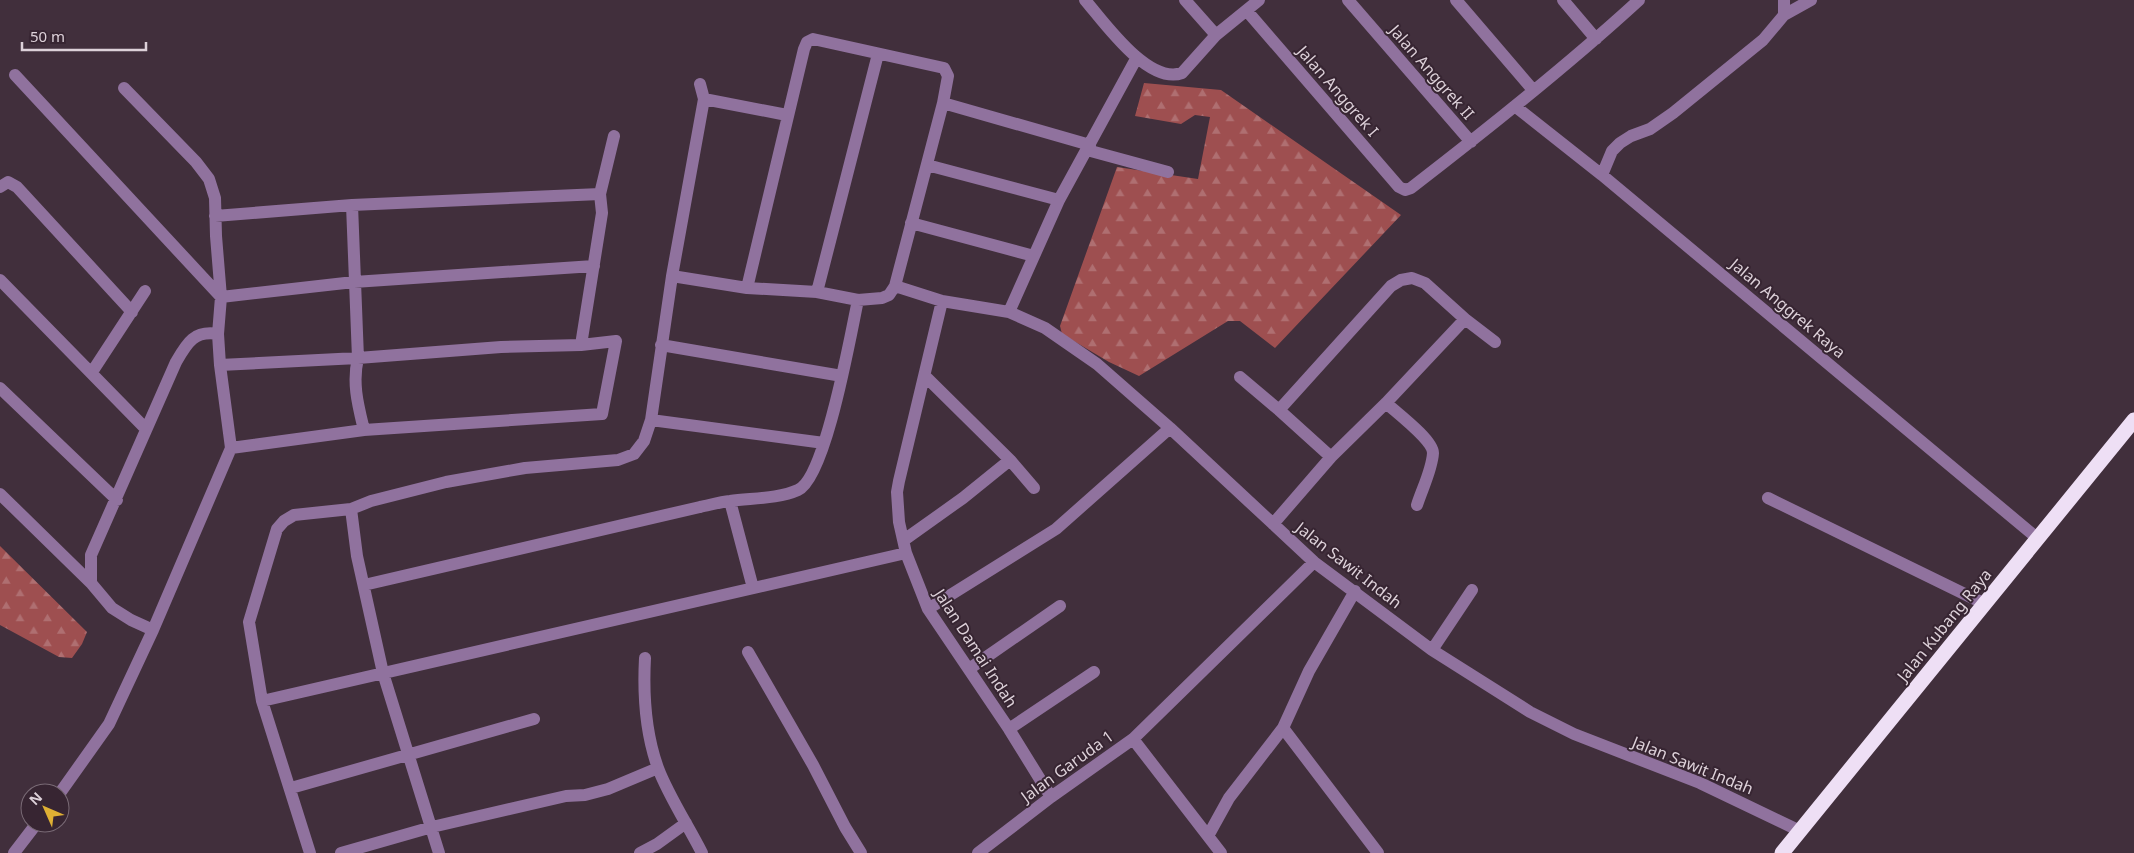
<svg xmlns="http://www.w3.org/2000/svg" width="2134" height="853" font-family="'Noto Sans',sans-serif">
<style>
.forest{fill:url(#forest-firs)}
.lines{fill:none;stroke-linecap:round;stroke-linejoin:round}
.minor{stroke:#90729e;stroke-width:12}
.highway{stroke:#eedff5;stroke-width:15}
.labels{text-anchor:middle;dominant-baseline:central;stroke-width:4;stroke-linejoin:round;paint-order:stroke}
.street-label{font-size:16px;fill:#ddd1d9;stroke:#372532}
</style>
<defs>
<pattern id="forest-firs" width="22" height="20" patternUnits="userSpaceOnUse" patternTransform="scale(1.25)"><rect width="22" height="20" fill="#9e4f50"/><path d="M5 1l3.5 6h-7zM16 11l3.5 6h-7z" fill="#af6f71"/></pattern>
</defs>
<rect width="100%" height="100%" fill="#412f3c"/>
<path class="forest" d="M1144,83L1221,90L1401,215L1275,348L1240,321H1228L1139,376L1109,362L1062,334L1060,326L1117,167L1198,179L1210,117L1195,115L1181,124L1135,116Z
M0,546L87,632L82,644L72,658L59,657L0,625Z"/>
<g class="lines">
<path class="minor" d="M1085,0C1104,22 1148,85 1182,73L1216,35L1259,0
M1185,0L1216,35
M1348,0L1471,142
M1456,0L1533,90
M1563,0L1596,39
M1247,11L1399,187L1405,190L1411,188C1489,128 1566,67 1639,0
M1784,15L1811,0
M15,75L221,297L354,282L594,266
M704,99L787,115
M1516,107L1602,175L2037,538
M1087,150L1168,172
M927,165L1059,200
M1602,175L1612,151L1620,143L1631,136L1650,129L1673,113L1763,40L1784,15V0
M0,187L8,182L17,187L132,312
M352,205L358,358C352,383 358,405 364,430
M215,216L352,205L600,194
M911,223L1034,256
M672,276L747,288L817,292L858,300L882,298L889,295L895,286L942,301L1009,312L1059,200L1136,59
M0,280L145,428
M895,286L943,103
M747,288L804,49L807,42L813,39L944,68L948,76L943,103L1090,145
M817,292L878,54
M942,301L899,481L897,492L899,522L906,553L928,609L1009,729L1051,797
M1009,312L1045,328L1097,364L1170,428L1314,562L1432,650L1530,712L1574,734L1700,783L1800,831
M661,345L842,376
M220,365L358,358L501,347L581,345
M92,372L145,291
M925,376L1010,460L1034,488
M1240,377L1279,410
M0,388L117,500
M1386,403C1397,413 1433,440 1433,453C1432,470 1422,489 1417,505
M651,420L824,443
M231,448L364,430L602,414L616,341L581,345L602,213L600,194L614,136
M1331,457L1279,410L1391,286L1401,280L1412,278L1425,283L1465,319L1495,342
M0,494L91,583
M1768,498L1985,604
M730,501L753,588
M351,509L357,556L383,673L439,853
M1273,524L1331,457L1386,403L1465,319
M904,540L963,498L1010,460
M364,585L700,507C710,505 720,502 730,501C751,498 778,499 798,490C826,478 851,332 858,300
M928,609L1056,529L1170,428
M153,630L131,620L112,608L91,583V555L176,362C187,343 194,330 218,334
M1432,650L1472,590
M748,652L813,765L845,827L861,853
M645,658C643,695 645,732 658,768C668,795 689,827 702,853
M969,669L1060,606
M262,701L906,553
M1283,728L1378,853
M1009,729L1094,672
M1133,739L1221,853
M291,788L534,719
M60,793L109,724L153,630L231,448L220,365L218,334L221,297L216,236L215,198L209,179L196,162L124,88
M1208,836L1229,798L1283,728L1309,671L1355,591
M14,853L37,823
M310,853L262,701L249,622L277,529L284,521L294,515L351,509L371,501L446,482L525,468L618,460L634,454L644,441L651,420L672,276L704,99L700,84
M341,853L432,827L566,796L585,795L608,789L658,768
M640,853L657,844L686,823
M978,853L1051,797L1133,739L1314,562"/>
<path class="highway" d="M1782,853L2134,420"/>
</g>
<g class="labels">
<g class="street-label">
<text transform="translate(1432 72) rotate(49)">Jalan Anggrek II</text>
<text transform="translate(1338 91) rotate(49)">Jalan Anggrek I</text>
<text transform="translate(1788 308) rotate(40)">Jalan Anggrek Raya</text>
<text transform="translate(1349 565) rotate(38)">Jalan Sawit Indah</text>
<text transform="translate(1944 625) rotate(-51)">Jalan Kubang Raya</text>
<text transform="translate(976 648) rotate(57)">Jalan Damai Indah</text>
<text transform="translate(1693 765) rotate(22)">Jalan Sawit Indah</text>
<text transform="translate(1067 766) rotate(-36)">Jalan Garuda 1</text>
</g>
</g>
<g transform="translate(45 808) rotate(315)"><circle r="24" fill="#372532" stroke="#796a75"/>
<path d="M0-4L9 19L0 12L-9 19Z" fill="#dfb034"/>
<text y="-8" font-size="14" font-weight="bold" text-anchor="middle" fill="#ddd1d9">N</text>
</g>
<path d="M22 42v8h124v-8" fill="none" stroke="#ddd1d9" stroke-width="2.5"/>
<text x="30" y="42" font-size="15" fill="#ddd1d9" stroke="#372532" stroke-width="4" paint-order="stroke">50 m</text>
</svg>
